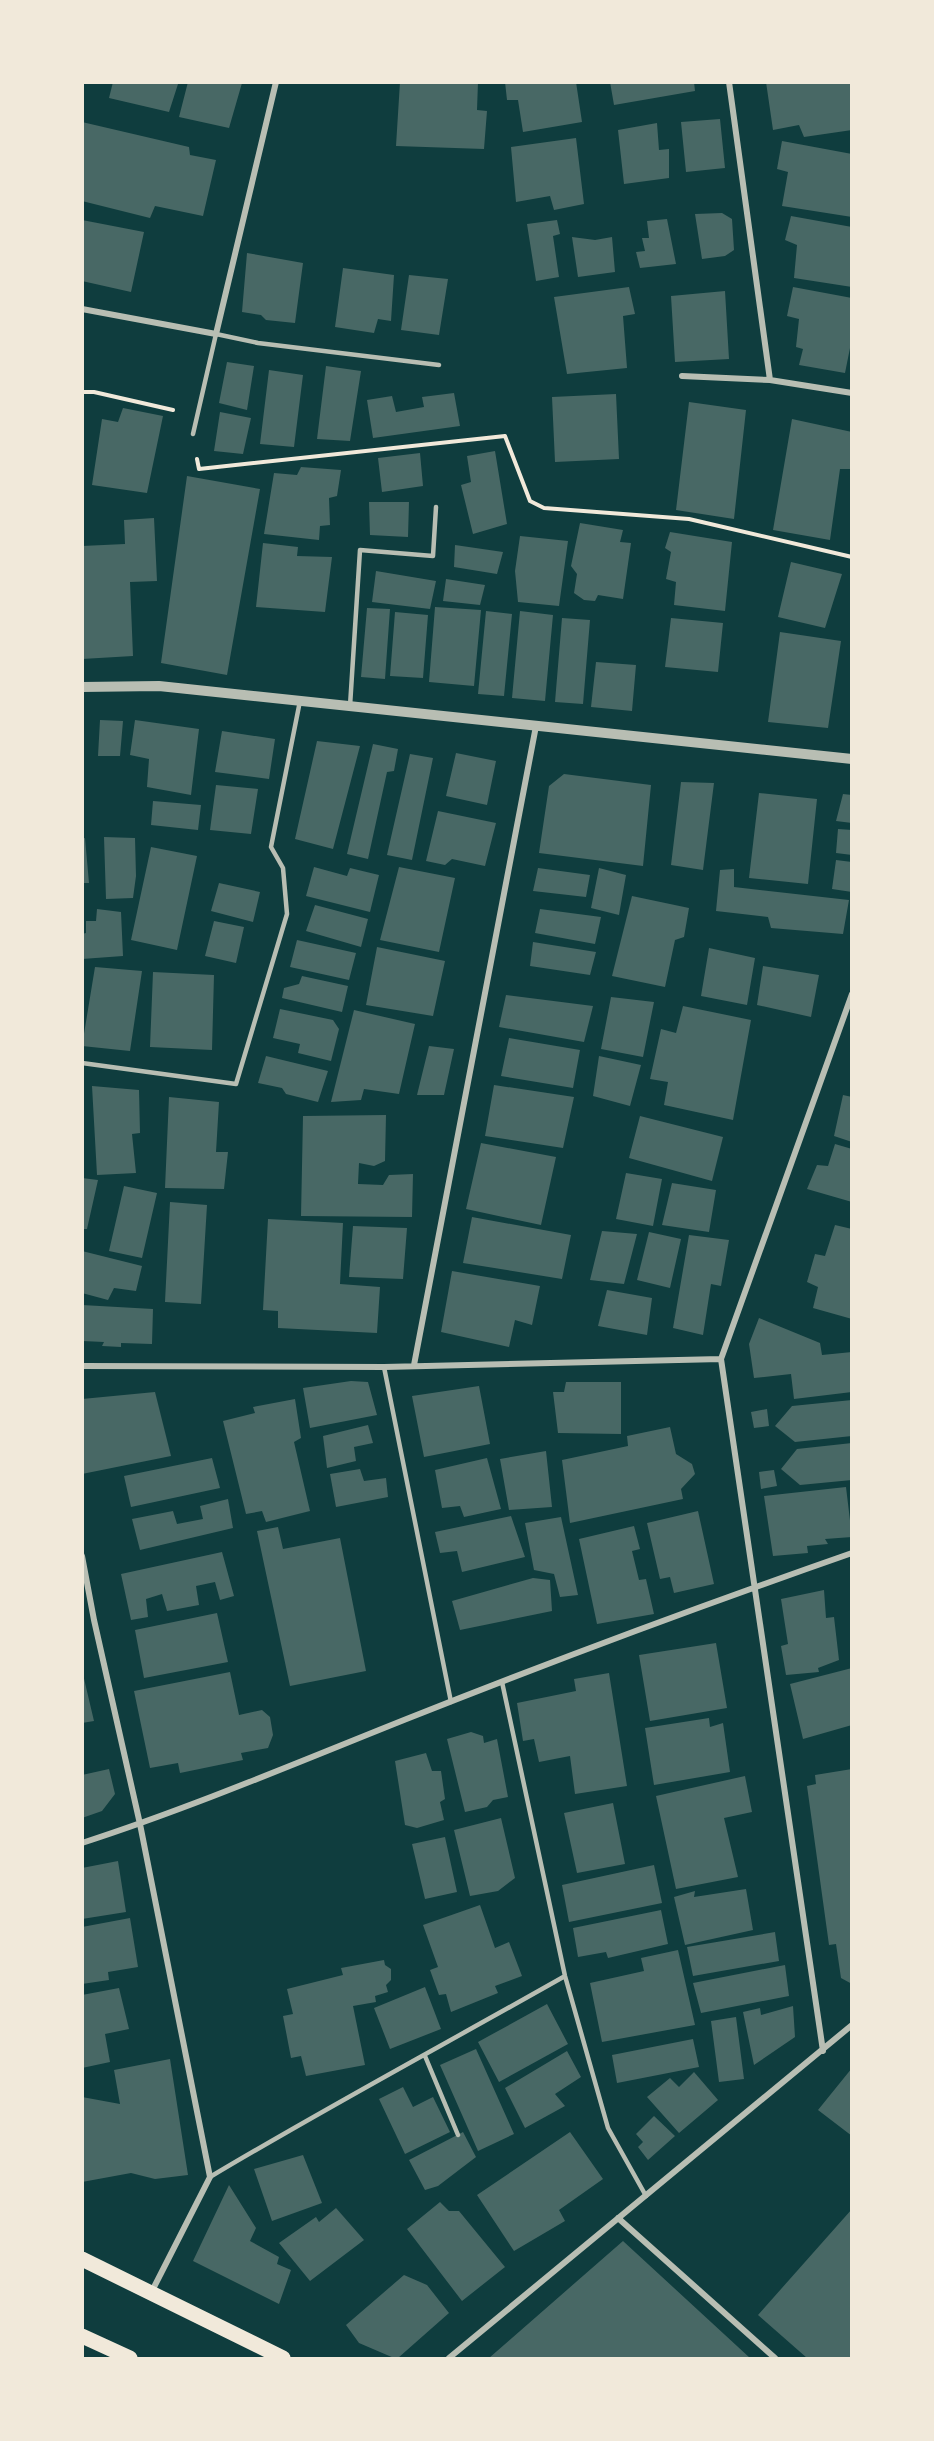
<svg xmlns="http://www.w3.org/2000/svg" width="934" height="2441" font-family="Commissioner,sans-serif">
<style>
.building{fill:#486865}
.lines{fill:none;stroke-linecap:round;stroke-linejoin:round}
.path{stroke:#f1e9da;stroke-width:4}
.service{stroke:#b8beb3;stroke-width:4.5}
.minor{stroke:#b8beb3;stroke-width:6}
.tertiary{stroke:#b8beb3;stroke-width:10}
.primary{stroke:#f1e9da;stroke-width:15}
</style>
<rect width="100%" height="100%" fill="#0f3d3e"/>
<path class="building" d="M113,82H178V84L169,112L109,98Z
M188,82L242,83L229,128L179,117Z
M400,82H478L477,110L487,111L484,149L396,146Z
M505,82H576L582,122L523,132L518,100H507Z
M610,82H694L695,91L614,105Z
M766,82H852V130L804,137L799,125L773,130Z
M720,119L725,168L686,172L681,122Z
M82,122L189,147L190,155L216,160L203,216L155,206L150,218L82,201Z
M657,123L659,150L669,149V178L624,184L618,130Z
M576,138L584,204L554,210L550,196L516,202L511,147Z
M782,141L852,154V217L782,206L788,172L777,169Z
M722,213L732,219L734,250L725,256L702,259L695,214Z
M791,216L852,227V287L794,278L797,245L785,240Z
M667,219L676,264L640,268L636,252L645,251L642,238H649L647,221Z
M82,220L144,232L131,292L82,281Z
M557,220L560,234L553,236L559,277L536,281L527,224Z
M572,237L595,240L612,237L615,272L578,277Z
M247,253L303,263L295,323L266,320L261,315L242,312Z
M343,268L394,275L391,321L378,319L374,333L335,327Z
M409,275L448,279L439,335L401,330Z
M629,287L635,314L623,316L627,368L567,374L554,297Z
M793,287L852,298V338L845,373L799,365L803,349L796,347L799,319L787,316Z
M725,291L729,359L675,362L671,296Z
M227,362L254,366L247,410L219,403Z
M326,366L361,371L350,441L317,439Z
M269,370L303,375L294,447L260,444Z
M454,393L460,426L373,438L367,400L392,396L396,412L424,407L422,397Z
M616,394L619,459L555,462L552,397Z
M689,402L746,410L734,519L676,510Z
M123,408L163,416L147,493L92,485L102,419L118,422Z
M220,412L251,418L243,454L214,451Z
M792,419L852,432L850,469H840L830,540L773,530Z
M495,451L507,524L473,534L461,485L471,482L467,456Z
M420,453L423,486L382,492L378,458Z
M301,467L341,470L337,496L329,498L330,525L320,526L319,540L264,534L274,473L297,475Z
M187,476L260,489L227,675L161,663Z
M369,502H409L408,537L370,535Z
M154,518L157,581L130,582L133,656L82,659V546L125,544L124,520Z
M580,523L623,530L620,542L631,543L623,599L598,595L595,601L584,600L574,593L577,574L571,566Z
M670,532L732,542L725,611L674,605L676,582L666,579L671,552L665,548Z
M520,536L568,541L559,606L518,602L515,571Z
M263,543L298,547L297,556L332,557L325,612L256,607Z
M455,545L503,552L497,574L454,567Z
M791,562L842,574L825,628L778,617Z
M376,571L436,581L430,609L372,602Z
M446,579L485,585L480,605L443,601Z
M435,607L481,610L474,686L429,682Z
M367,608L390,609L385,679L361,677Z
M486,611L512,614L504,696L478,694Z
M520,611L553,615L545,701L512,698Z
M395,612L428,615L423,678L390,676Z
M562,618L590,620L583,704L555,702Z
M671,618L723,623L718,672L665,667Z
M780,632L841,641L828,728L768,722Z
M596,662L636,665L632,711L591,707Z
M100,720L123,721L120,756H98Z
M135,720L199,729L191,795L147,787L149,759L130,755Z
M222,731L275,739L269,779L215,772Z
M317,741L360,746L333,849L295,839Z
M373,744L398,749L394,771L387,772L368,859L347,854Z
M456,753L496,761L487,805L446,796Z
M410,754L433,758L412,860L387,855Z
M564,774L651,785L643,866L539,853L549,786Z
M681,782L714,783L703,870L671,865Z
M216,785L258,789L251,834L210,830Z
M759,793L817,799L808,884L749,878Z
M843,794L852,795V823L836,821Z
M153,801L201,805L198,830L151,825Z
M438,811L496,823L485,866L452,859L445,865L426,861Z
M838,829L852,830V855L836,853Z
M104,837L135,838L136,876L133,898L106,899Z
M85,838L89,883H82V839Z
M151,847L197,856L177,950L131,940Z
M836,860L852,862V892L832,889Z
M314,867L347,876L350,868L379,875L370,912L306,896Z
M399,867L455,878L439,952L380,940Z
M538,868L590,875L586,897L533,891Z
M599,868L626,875L619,915L591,908Z
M734,869V887L849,900L843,934L771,928L768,917L716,911L720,870Z
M219,883L260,892L253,922L211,911Z
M632,896L689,908L684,937L675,940L665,987L612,976Z
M315,905L368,919L361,947L306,931Z
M97,909L121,912L123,956L82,959V934L86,933V921H96Z
M540,909L601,917L595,944L535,933Z
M214,921L244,927L236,963L205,956Z
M297,940L356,953L349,980L290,967Z
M533,942L596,952L590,975L530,966Z
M377,947L445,961L433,1016L366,1005Z
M709,948L755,958L747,1005L701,996Z
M763,966L819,975L811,1017L757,1005Z
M95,967L142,971L130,1051L82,1046Z
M153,972L214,975L212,1050L150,1047Z
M302,976L348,986L342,1012L282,998L284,988L299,984Z
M506,995L593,1006L584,1042L499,1027Z
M611,997L654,1002L643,1057L601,1049Z
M683,1006L751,1020L733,1120L664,1105L668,1082L650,1079L661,1029L676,1033Z
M280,1009L333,1020L339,1029L331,1061L298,1053L300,1044L273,1038Z
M354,1010L415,1024L399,1094L364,1089L361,1100L331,1102Z
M509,1038L580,1050L573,1088L501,1076Z
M429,1046L454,1049L444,1095H417Z
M266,1056L328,1071L318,1102L286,1094L282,1088L258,1083Z
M599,1056L641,1065L630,1106L593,1096Z
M494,1085L574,1097L563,1148L485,1136Z
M92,1086L139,1090L140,1133L132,1134L136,1173L97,1175Z
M843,1095L852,1097V1142L834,1136Z
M169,1097L219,1102L216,1152H228L224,1189L165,1188Z
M386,1115L385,1161L374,1166L359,1163L358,1184L383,1185L389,1175L413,1174L412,1217L301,1216L303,1116Z
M640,1116L723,1137L712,1181L629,1158Z
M481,1143L556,1157L541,1225L466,1209Z
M835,1144L852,1149V1202L807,1189L817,1165L828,1166Z
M626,1173L662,1179L653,1226L616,1219Z
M82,1178L98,1180L87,1229H82Z
M672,1183L716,1190L709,1232L662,1225Z
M124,1186L157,1193L142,1258L109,1251Z
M170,1202L207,1205L201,1304L165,1302Z
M472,1217L571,1235L562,1279L463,1263Z
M268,1219L343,1223L340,1284L380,1287L377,1333L278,1328V1311L263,1310Z
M835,1225L852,1229V1319L813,1308L818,1287L807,1282L815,1254L825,1256Z
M353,1226L407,1228L403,1279L349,1277Z
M602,1231L637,1234L624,1284L590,1280Z
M649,1232L681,1239L670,1288L637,1280Z
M689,1235L729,1240L721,1286L711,1284L703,1335L673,1328Z
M82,1251L142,1266L136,1291L114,1288L108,1300L82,1293Z
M452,1271L540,1286L532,1325L515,1320L509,1347L441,1332Z
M607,1290L652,1298L647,1335L598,1326Z
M82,1305L153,1309L152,1344L121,1343V1347L102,1346L104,1342L82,1341Z
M759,1318L820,1343L822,1355L852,1352V1392L794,1399L791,1374L754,1378L749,1344Z
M351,1381L368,1382L377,1415L310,1428L303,1388Z
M566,1382H621V1434L558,1433L553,1392H564Z
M479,1386L490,1444L424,1457L412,1396Z
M155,1392L171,1456L82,1474V1399Z
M295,1399L301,1438L294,1442L310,1511L266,1522L262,1511L246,1514L223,1421L255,1413L253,1407Z
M852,1400V1436L795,1442L775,1426L792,1406Z
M767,1409L769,1426L754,1428L751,1412Z
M368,1425L373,1443L354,1447L356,1461L327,1468L323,1436Z
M670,1427L676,1454L692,1464L695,1474L681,1489L683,1499L570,1523L562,1460L628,1446L627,1436Z
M852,1443V1480L800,1485L781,1469L797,1449Z
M546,1451L552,1507L509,1510L500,1459Z
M212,1458L220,1488L131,1507L124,1476Z
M487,1458L501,1509L464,1517L460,1506L442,1508L435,1470Z
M360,1469L364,1481L386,1478L388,1497L336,1507L330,1474Z
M774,1470L777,1486L761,1489L759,1472Z
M846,1487L852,1537L825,1539L828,1544L807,1546L808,1553L773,1556L764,1496Z
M228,1499L233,1528L140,1550L132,1519L173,1511L177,1524L203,1519L200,1506Z
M698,1511L714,1584L674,1593L670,1577L660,1579L647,1523Z
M511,1516L525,1557L462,1572L457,1551L440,1553L435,1532Z
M561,1517L578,1595L560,1597L554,1574L534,1570L525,1523Z
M634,1526L640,1549L632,1551L639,1580L646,1579L654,1614L597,1624L579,1539Z
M278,1527L283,1549L340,1538L366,1671L290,1686L257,1531Z
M222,1552L234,1596L220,1600L215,1582L196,1586L199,1605L167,1611L162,1594L146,1599L148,1617L131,1620L121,1574Z
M533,1578L550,1580L552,1611L460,1630L452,1601Z
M824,1590L826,1618L834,1617L839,1660L818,1668L819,1672L786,1675L781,1646L788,1644L781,1599Z
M217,1613L228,1662L144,1678L135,1630Z
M716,1643L727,1708L650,1721L639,1655Z
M852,1668V1725L803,1739L790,1684Z
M82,1670L94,1721L82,1723Z
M230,1672L239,1715L262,1710L270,1717L273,1735L268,1748L241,1753L243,1760L180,1773L178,1763L150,1768L134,1691Z
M609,1673L627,1786L575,1794L570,1756L539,1762L534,1739L523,1741L517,1703L576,1691L574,1679Z
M709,1718L710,1727L723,1723L730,1772L654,1785L645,1728Z
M471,1732L483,1736L484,1743L497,1739L508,1797L493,1800L487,1807L465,1812L447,1739Z
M426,1753L432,1771H441L445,1799L440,1802L444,1820L417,1828L405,1825L395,1761Z
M109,1769L115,1794L102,1811L82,1818V1775Z
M852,1769V1984L841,1978L836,1944L829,1945L807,1786L816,1784L815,1775Z
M745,1776L752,1812L724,1818L738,1877L676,1889L656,1796Z
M613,1803L625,1864L577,1873L564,1813Z
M501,1818L515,1878L498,1891L470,1896L454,1830Z
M445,1837L457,1892L425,1899L412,1844Z
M118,1861L126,1912L82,1919V1868Z
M654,1865L662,1903L569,1922L562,1885Z
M746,1889L753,1930L685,1945L674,1897L695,1891L694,1897Z
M480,1905L495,1948L509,1942L522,1976L495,1986L498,1993L451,2012L446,1994L439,1995L430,1970L438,1967L423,1925Z
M661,1910L668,1944L608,1958L606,1952L578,1957L573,1928Z
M130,1918L138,1967L108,1972L109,1980L82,1984V1927Z
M775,1932L779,1961L693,1976L687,1947Z
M678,1950L695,2025L602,2042L590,1983L644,1971L641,1958Z
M384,1960L385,1965L391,1969V1980L386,1985L388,1992L375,1996L376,2002L353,2006L365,2065L306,2076L301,2056L291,2058L283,2016L293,2014L287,1989L343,1975L341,1968Z
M785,1965L789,1996L701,2013L693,1983Z
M425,1987L441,2029L390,2049L374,2008Z
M119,1988L129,2029L105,2034L110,2062L82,2068V1995Z
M547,2004L568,2044L499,2082L478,2042Z
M793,2006L795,2037L754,2065L743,2012L760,2008L761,2015Z
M736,2017L744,2079L719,2082L711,2021Z
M693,2039L699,2067L617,2083L612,2055Z
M476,2049L514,2134L478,2151L440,2065Z
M567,2051L581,2077L555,2094L565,2106L525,2128L505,2088Z
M170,2059L188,2175L155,2179L131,2173L82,2182V2097L120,2104L114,2070Z
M852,2068V2136L818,2110Z
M694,2072L718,2100L679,2133L647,2097L670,2078L679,2087Z
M403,2087L413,2107L433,2097L450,2132L405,2154L379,2099Z
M654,2116L675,2136L648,2160L638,2147L643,2142L636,2134Z
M463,2132L476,2157L438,2186L425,2190L409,2160Z
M570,2132L603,2179L559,2210L565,2221L514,2251L477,2195Z
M303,2155L322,2203L272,2221L254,2169Z
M229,2185L256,2228L250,2241L279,2257L277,2264L291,2270L279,2304L193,2261Z
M440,2202L449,2211H459L505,2267L462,2301L407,2229Z
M336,2208L364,2240L310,2281L279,2243L316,2217L319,2222Z
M852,2209V2358H807L758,2315Z
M623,2241L750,2358H489Z
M404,2275L427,2285L449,2313L398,2358H394L359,2343L346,2325Z"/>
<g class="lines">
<path class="path" d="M82,392H94L173,410
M197,459L199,469L505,436L530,501L544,508L689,519L852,557"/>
<path class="service" d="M193,434L216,334L258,343L439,365
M350,706L360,550L433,556L436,507
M82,1063L236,1084L287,914L283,868L271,847L300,701
M384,1367L451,1702
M502,1682L565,1976L608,2128L646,2196
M425,2056L458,2135
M210,2177C327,2107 447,2043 565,1976"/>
<path class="minor" d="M729,82L770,380
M82,309L216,334L276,82
M682,376L770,380L852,393
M414,1365L536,726
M82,1366L384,1367L721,1359
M82,1556L94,1620L140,1824L210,2177L151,2293
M82,1843C193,1807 301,1761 409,1718C555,1660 703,1605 852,1553
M823,2051L721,1359L852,994
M618,2218L775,2358
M449,2358L852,2025"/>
<path class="tertiary" d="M82,687L159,686L852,759"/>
<path class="primary" d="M82,2259L283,2358
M82,2336L130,2358"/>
</g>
<rect width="934" height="2441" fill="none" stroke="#f1e9da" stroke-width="168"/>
</svg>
